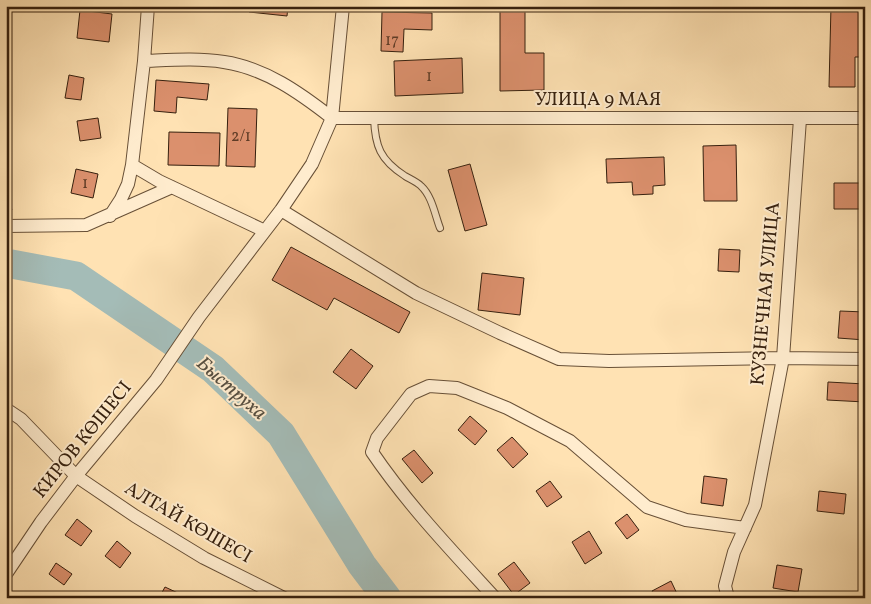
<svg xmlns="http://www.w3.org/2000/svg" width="871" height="604" font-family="Vollkorn,serif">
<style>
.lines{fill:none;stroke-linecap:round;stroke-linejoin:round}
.river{stroke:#a4bcb7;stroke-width:29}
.building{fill:#db906d;stroke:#36200e}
.lane-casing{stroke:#685037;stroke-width:8}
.street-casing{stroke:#685037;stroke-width:14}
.lane{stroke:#ffecce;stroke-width:6}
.street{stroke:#ffecce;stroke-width:12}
.labels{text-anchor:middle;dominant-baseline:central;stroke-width:4;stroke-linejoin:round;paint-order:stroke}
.number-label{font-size:16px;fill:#5f3c26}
.street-label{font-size:19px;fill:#36200e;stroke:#ffecce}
.water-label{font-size:20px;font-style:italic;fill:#574f41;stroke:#ffecce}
</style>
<rect width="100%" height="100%" fill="#ffe2b3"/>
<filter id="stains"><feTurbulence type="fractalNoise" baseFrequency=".004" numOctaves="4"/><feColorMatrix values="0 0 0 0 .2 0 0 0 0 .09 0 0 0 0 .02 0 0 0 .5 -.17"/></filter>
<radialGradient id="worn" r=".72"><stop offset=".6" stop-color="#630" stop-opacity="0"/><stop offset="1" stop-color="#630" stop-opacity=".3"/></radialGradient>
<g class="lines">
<path class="river" d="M6,263L76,276L213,369L281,434L362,565L387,598"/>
</g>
<path class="building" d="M250,6H288L287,16L249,12Z
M500,6H525V53H544V90L500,91Z
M831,6H856V10H865V57H855V87H829Z
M80,10L112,14L109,42L77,38Z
M382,12L432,13V30L404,29L403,52L381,51Z
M462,58L463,93L395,96L394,61Z
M69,75L84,78L81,100L65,98Z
M156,80L209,84L207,100L177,97L176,113L154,111Z
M228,108L257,109L255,167L226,166Z
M98,118L101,138L80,141L77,121Z
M169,132L220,133L219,166L168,165Z
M736,145L737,201H704L703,146Z
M861,151H865V240H860V209H834V183H861Z
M664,157L665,185L653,186V194L633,195L632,182L607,183L606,159Z
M470,164L487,225L465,231L448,170Z
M76,169L98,174L93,198L71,193Z
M6,190L12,210L6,212Z
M291,247L410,312L399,333L334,298L327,310L272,280Z
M719,249L740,250L739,272L718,271Z
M482,273L524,278L520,315L478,310Z
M840,311L865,312V340L838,338Z
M351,349L373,366L356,389L333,372Z
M828,382L865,384V402L827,400Z
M470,416L487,431L475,445L458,430Z
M512,437L528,454L513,468L497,450Z
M414,450L433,473L422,483L402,459Z
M704,476L727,479L723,506L701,503Z
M550,481L562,497L547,507L536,491Z
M819,491L846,494L844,514L817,511Z
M627,514L639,530L627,539L615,523Z
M77,519L92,531L81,546L65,535Z
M589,531L602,553L585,564L572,542Z
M117,541L131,553L120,568L105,556Z
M514,562L530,583L514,595L498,574Z
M56,563L72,574L64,585L49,574Z
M777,565L802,569L798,592L773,588Z
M671,581L679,598H656L652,591Z
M165,587L180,594L178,598H159Z"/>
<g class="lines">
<defs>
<path id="lane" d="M374,118C375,146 380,160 405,176C410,179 417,182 421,186C432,196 435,215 440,228"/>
<path id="street" d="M144,61C171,60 198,58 224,62C265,68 300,93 332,118
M332,118H865
M132,165L159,181L265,231
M281,210L416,293L500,333L559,359L609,361L783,358L865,359
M110,216L121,199L128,184L132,165L144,61L148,6
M6,226L86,225L172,187
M6,409L21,419L76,476L135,516L204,558L284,598
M6,574L41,522L76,476L156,380L199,317L281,210L312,164L332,118L343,6
M495,598C452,551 408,505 372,452L377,438L411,394L429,386L457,388L507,408L570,441L647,507L686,520L745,528
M728,598L725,586L734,552L755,505L783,358L800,119"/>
</defs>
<use href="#lane" class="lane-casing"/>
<use href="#street" class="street-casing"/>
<use href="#lane" class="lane"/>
<use href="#street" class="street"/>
</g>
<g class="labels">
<g class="number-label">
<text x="392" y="41">17</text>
<text x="429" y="77">1</text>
<text x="241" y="137">2/1</text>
<text x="85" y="184">1</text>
</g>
<g class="street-label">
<text x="598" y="100">УЛИЦА 9 МАЯ</text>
<text transform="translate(766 294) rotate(-85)">КУЗНЕЧНАЯ УЛИЦА</text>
<text transform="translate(83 440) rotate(-51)">КИРОВ КӨШЕСІ</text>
<text transform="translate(188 523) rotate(30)">АЛТАЙ КӨШЕСІ</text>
</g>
<g class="water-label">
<text transform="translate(231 389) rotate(41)">Быструха</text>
</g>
</g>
<rect width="871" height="604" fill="none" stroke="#ffe2b3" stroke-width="25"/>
<rect x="8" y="8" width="856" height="589" fill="none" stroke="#36200e" stroke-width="2.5"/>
<rect x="12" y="12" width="846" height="579" fill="none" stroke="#36200e"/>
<rect width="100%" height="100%" filter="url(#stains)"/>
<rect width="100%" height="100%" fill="url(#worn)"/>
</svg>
